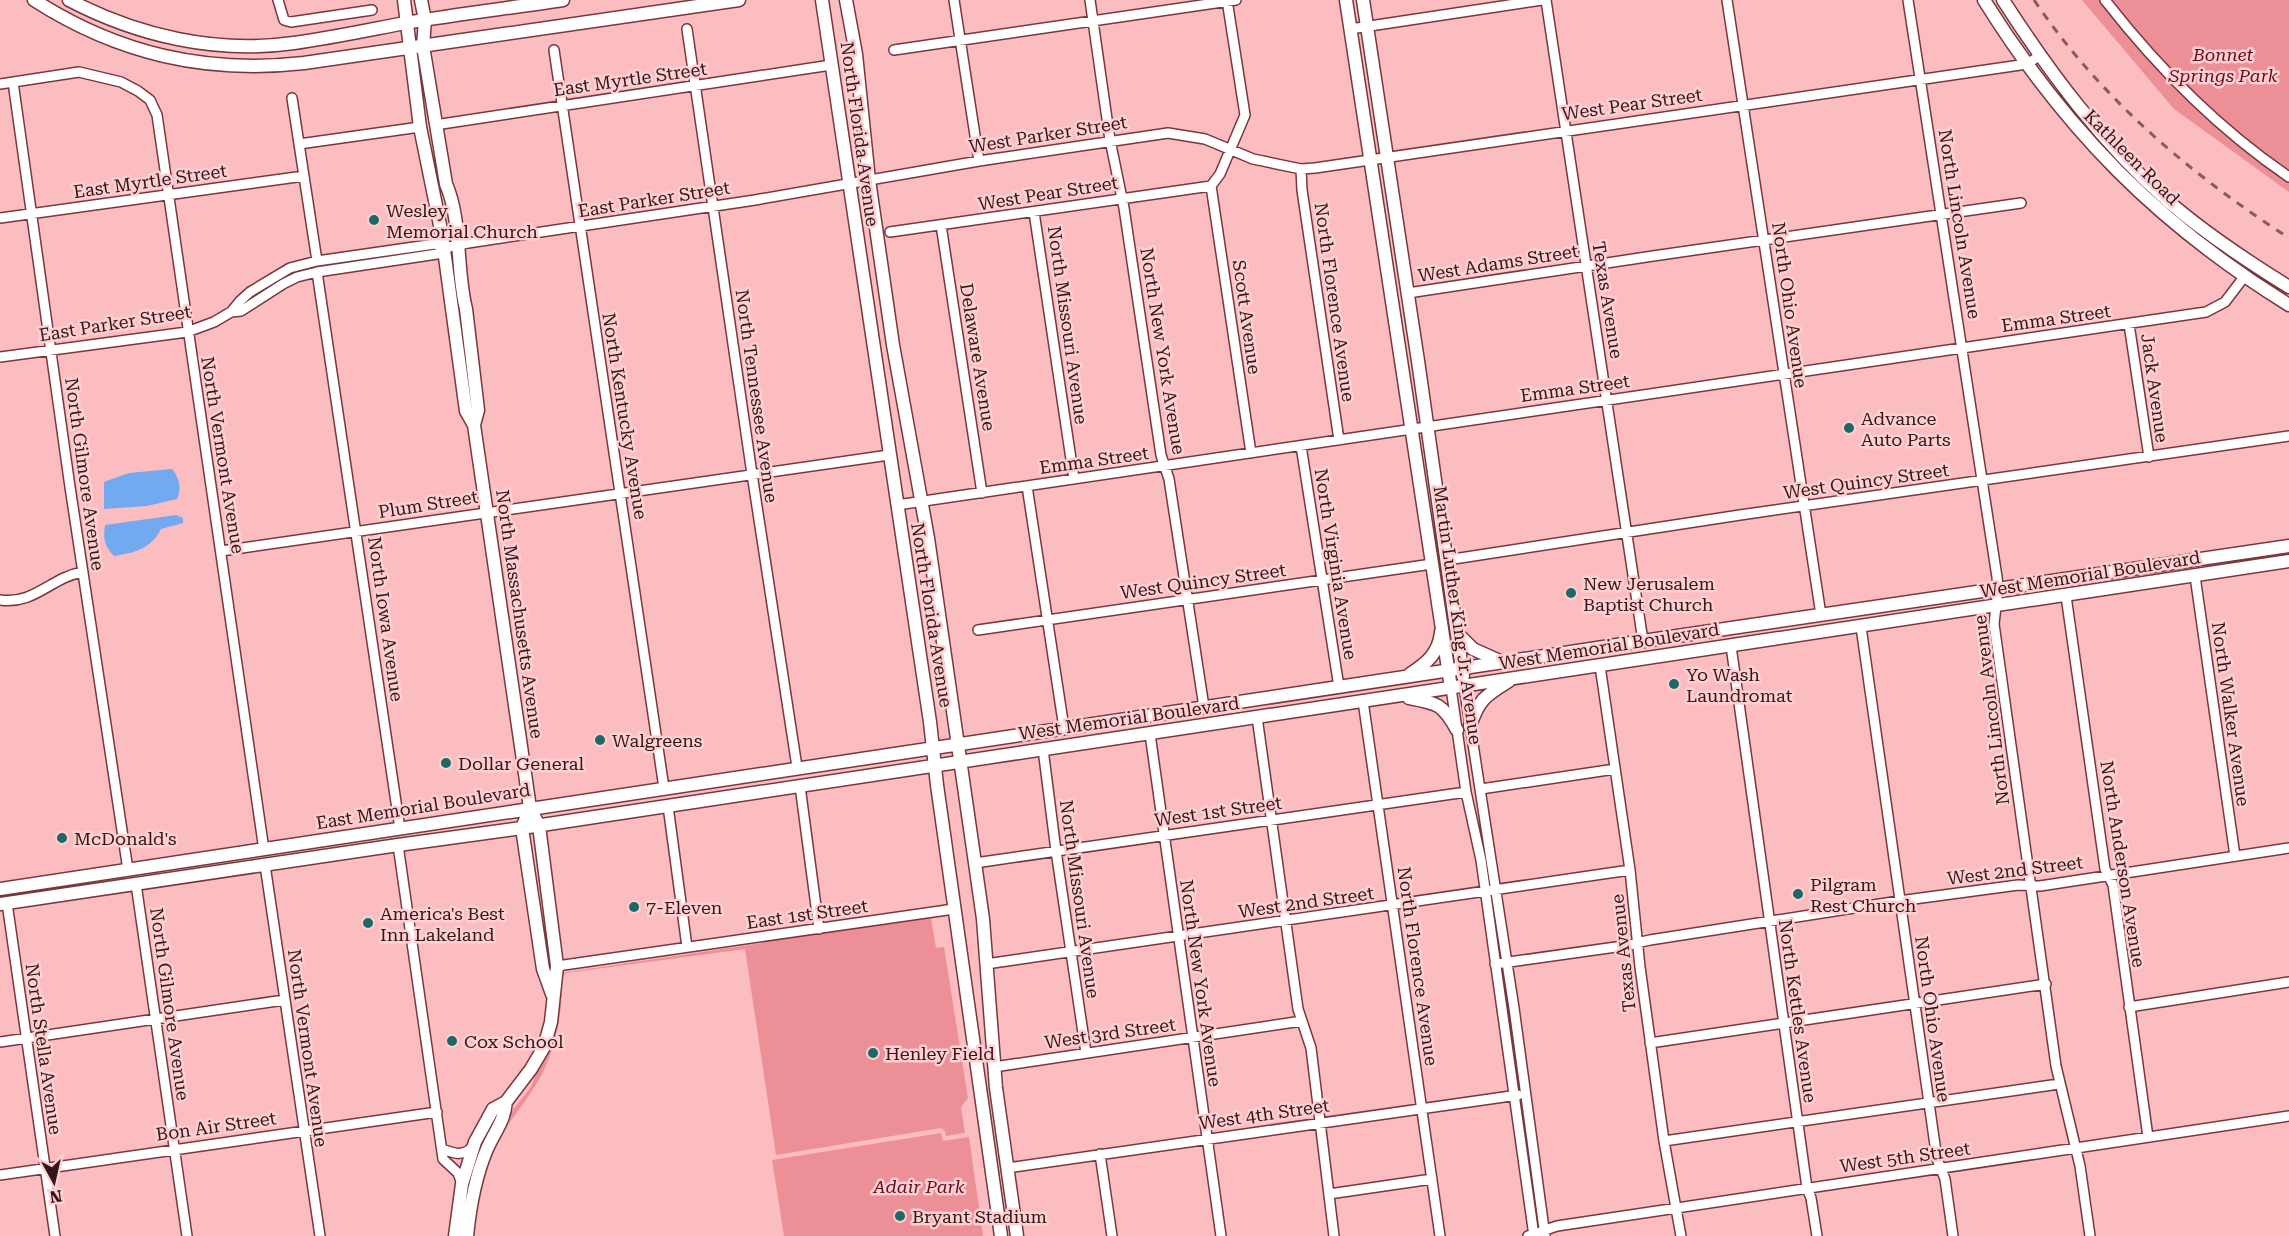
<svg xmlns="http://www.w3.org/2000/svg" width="2289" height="1236" font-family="'Roboto Serif',serif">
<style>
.green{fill:#ed8f96}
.water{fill:#72a9ef}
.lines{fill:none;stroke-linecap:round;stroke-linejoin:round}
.minor-casing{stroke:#78373e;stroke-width:12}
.major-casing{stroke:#78373e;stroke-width:15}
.minor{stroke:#fff;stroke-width:9}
.major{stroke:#fff;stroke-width:12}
.rail{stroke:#875c5f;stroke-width:3;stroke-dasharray:8 8;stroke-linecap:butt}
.poi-dot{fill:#1a6868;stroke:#ffcfd1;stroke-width:2}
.labels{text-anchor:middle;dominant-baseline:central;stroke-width:5;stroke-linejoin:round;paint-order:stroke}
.park-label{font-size:18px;font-style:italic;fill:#630b20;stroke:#ffcfd1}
.street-label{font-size:18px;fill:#321618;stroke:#ffcfd1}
.poi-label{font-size:18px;fill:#321618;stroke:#ffcfd1;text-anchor:start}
</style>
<rect width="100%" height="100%" fill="#fcbdc0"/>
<path class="green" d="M2082,0H2289V192L2174,109Z
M931,918L936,948L944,947L968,1098L961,1107L965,1133L946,1136L945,1131L941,1128L776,1155L745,949L566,973L562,977C563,1018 554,1060 530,1094C518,1112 504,1128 494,1147C481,1175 476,1205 473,1236H466L493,1135L531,1087L539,1064L561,973Z
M941,1133L943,1141L969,1137L983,1236H784L772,1160Z"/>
<path class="water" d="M172,469C179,477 182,489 177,499L147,506L104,509V482L129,473Z
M176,515L183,518V523L161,529C151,549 134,553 114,556C104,546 103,538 105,525Z"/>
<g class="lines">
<defs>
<path id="minor" d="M278,0L284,20L291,22L372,10
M954,0L979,161
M1090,0L1110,140L1124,208L1161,455L1169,479L1204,707
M1546,0L1643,641
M1727,0L1821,615
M1908,0L1997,577L1998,588L1994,624L2056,1066L2080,1166L2090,1236
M2105,0C2158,68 2217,128 2289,177
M687,29L752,474L797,767
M1350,29L1542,0
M554,50L664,788
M894,50L1236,0
M13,82L70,487L128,870
M0,84L79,72L121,82L138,91L150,100L157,115C191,360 227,605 264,850
M292,98L317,261
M435,125L831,65
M299,144L420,127
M1301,169L1302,190L1339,440
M1211,186L1251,453
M1211,186L1220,174L1245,115L1227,0
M1034,212L1074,479
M0,218L304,176
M941,225L982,493
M890,232L1211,186
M317,272L400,829
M1408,293L1653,256L2021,203
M231,312L240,301L250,292L290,268L317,261L435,244L444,248
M2129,324L2149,457
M0,357L187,332L214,322L231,312L241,311L283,284L297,277L317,272L437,254L444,248L468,243L755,200L979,161L1168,133L1205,139L1253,159L1301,169L1315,168L2027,64L2039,56
M1301,446L1339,687
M1027,486L1064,728
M897,505L2206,312L2225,302L2244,277
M221,551L889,455
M1447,560L1740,515L2289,436
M2195,576L2235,856
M2066,596L2105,869L2113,885L2148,1137
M0,600C35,605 51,577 83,572
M1861,627L1937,1159L1945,1179L1953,1236
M978,630L1432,564
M1731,646L1807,1188L1811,1198L1817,1236
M1600,666L1630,870L1640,967L1664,1141L1681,1236
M1464,686L1514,1008L1545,1236
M1451,688L1466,792L1481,860L1534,1236
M1363,701L1440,1236
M1257,717L1298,1009L1311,1048L1334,1236
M1150,734L1221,1236
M1043,749L1056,851L1086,1053
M800,786L819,929
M1481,789L1615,769
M668,806L687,947
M398,845L443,1159L458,1173L462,1184
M975,863L1466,792
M265,865L320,1236
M136,884L187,1236
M7,903L55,1236
M986,964L1630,870
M1495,964L1623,946L1650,940L1899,901L2018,885L2040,886L2289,848
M557,966L954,909
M2129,1007L2289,982
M0,1042L284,1000
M1650,1043L2046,984
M994,1067L1302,1021
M1664,1141L2059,1084
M442,1149C455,1154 465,1157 474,1145
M1100,1154L1112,1236
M1007,1168L1518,1095
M0,1175L437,1112
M1329,1194L1432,1179
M1528,1236L1557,1226L2289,1116"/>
<path id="major" d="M34,0C118,54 206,74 304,63L739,0
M69,0C138,36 216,54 294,43C331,38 368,30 405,23C458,14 510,8 563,0
M404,0L420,127L442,235L466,411L474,425L530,808L539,826L557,966L551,1022L544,1047L531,1069L506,1102L493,1109L475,1142L462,1184L455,1236
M421,0L425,20L423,46L446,184C462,221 456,270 466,309L478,410L474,425
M822,0L930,722L937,785L1001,1236
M846,0L856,54L869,180L893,345L928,538L975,863L983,919L996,1088L1017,1236
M1346,0L1451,688
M1363,0L1418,361L1463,676
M1984,0C2065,130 2158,224 2289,305
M2003,0C2050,73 2103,144 2169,202C2206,234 2247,261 2289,287
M1458,634L1473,649L1502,662
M1410,674C1427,663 1439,653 1441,632
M1409,698C1437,703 1443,704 1457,730
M1470,726C1479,699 1485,696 1509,681
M530,808L522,828L543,969L552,994
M0,889L1643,641L2289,546
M0,904L398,845L522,828L2289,561
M467,1236C470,1206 475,1177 487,1149C495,1131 504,1122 506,1102"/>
</defs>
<use href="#minor" class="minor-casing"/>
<use href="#major" class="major-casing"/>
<use href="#minor" class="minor"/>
<use href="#major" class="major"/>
<path class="rail" d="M2034,0C2101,99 2190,174 2289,238"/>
</g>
<g class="poi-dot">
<circle cx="374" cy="220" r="6"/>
<circle cx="1849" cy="428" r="6"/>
<circle cx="1571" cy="593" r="6"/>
<circle cx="1674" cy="684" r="6"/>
<circle cx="600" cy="740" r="6"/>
<circle cx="446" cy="763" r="6"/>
<circle cx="62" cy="838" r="6"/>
<circle cx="1798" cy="894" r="6"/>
<circle cx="634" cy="907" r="6"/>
<circle cx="368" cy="923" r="6"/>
<circle cx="452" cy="1041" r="6"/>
<circle cx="873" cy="1053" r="6"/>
<circle cx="900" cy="1216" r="6"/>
</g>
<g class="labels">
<g class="park-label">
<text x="2223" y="54">Bonnet<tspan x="2223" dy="21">Springs Park</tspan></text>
<text x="919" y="1186">Adair Park</text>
</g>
<g class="street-label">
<text transform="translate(630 79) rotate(-8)">East Myrtle Street</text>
<text transform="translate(1632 104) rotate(-8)">West Pear Street</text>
<text transform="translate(860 134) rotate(82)">North Florida Avenue</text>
<text transform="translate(1048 134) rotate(-9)">West Parker Street</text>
<text transform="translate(2132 157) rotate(45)">Kathleen Road</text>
<text transform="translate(150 181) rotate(-8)">East Myrtle Street</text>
<text transform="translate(1048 193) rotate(-9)">West Pear Street</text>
<text transform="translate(654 199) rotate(-9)">East Parker Street</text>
<text transform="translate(1960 224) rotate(81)">North Lincoln Avenue</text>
<text transform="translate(1498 263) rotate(-9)">West Adams Street</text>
<text transform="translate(1608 300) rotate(81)">Texas Avenue</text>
<text transform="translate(1335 302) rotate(82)">North Florence Avenue</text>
<text transform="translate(1790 305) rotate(82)">North Ohio Avenue</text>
<text transform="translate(1247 317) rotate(82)">Scott Avenue</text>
<text transform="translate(2056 318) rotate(-8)">Emma Street</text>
<text transform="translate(115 323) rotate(-9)">East Parker Street</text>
<text transform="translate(1068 325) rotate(82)">North Missouri Avenue</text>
<text transform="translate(1163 351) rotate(81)">North New York Avenue</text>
<text transform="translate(978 357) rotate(81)">Delaware Avenue</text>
<text transform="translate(1575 388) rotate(-8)">Emma Street</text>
<text transform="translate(2155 388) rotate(82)">Jack Avenue</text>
<text transform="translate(757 396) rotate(82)">North Tennessee Avenue</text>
<text transform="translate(625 416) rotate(81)">North Kentucky Avenue</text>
<text transform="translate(223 455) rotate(81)">North Vermont Avenue</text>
<text transform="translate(1094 460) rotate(-8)">Emma Street</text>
<text transform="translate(85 474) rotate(82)">North Gilmore Avenue</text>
<text transform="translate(1866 481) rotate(-8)">West Quincy Street</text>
<text transform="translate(428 504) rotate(-9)">Plum Street</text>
<text transform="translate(1336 564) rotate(81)">North Virginia Avenue</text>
<text transform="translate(2090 574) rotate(-9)">West Memorial Boulevard</text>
<text transform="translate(1203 581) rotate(-8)">West Quincy Street</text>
<text transform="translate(520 614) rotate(82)">North Massachusetts Avenue</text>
<text transform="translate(932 615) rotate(81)">North Florida Avenue</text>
<text transform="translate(1458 615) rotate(82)">Martin Luther King Jr. Avenue</text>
<text transform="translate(386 619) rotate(82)">North Iowa Avenue</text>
<text transform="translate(1609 646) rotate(-9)">West Memorial Boulevard</text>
<text transform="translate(1991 710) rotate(-97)">North Lincoln Avenue</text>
<text transform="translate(2231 714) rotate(82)">North Walker Avenue</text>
<text transform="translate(1129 718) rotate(-8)">West Memorial Boulevard</text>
<text transform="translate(423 806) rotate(-9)">East Memorial Boulevard</text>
<text transform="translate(1218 811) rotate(-8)">West 1st Street</text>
<text transform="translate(2123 864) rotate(81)">North Anderson Avenue</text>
<text transform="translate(2015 870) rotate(-7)">West 2nd Street</text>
<text transform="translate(1080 899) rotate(82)">North Missouri Avenue</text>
<text transform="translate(1306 902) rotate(-8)">West 2nd Street</text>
<text transform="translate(807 914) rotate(-8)">East 1st Street</text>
<text transform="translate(1623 953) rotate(-96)">Texas Avenue</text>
<text transform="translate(1418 966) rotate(82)">North Florence Avenue</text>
<text transform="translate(1201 983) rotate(82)">North New York Avenue</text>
<text transform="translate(170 1004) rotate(82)">North Gilmore Avenue</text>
<text transform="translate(1798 1011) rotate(82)">North Kettles Avenue</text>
<text transform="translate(1933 1019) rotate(82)">North Ohio Avenue</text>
<text transform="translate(1110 1033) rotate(-8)">West 3rd Street</text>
<text transform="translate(308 1048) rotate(82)">North Vermont Avenue</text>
<text transform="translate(44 1049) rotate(82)">North Stella Avenue</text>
<text transform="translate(1264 1114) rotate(-8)">West 4th Street</text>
<text transform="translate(216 1126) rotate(-8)">Bon Air Street</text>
<text transform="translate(1905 1157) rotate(-8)">West 5th Street</text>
</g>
<g class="poi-label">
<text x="386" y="210">Wesley<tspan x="386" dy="21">Memorial Church</tspan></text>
<text x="1861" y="418">Advance<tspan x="1861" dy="21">Auto Parts</tspan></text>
<text x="1583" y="583">New Jerusalem<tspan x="1583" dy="21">Baptist Church</tspan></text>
<text x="1686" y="674">Yo Wash<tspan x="1686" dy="21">Laundromat</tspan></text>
<text x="612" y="740">Walgreens</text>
<text x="458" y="763">Dollar General</text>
<text x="74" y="838">McDonald's</text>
<text x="1810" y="884">Pilgram<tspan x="1810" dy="21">Rest Church</tspan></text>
<text x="646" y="907">7-Eleven</text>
<text x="380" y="913">America's Best<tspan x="380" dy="21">Inn Lakeland</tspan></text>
<text x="464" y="1041">Cox School</text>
<text x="885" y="1053">Henley Field</text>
<text x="912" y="1216">Bryant Stadium</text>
</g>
</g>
<g transform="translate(54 1182) rotate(172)" stroke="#ffcfd1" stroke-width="4.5" paint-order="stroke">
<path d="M0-4.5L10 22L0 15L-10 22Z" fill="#321618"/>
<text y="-9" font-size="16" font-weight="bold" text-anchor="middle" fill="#321618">N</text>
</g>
</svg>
